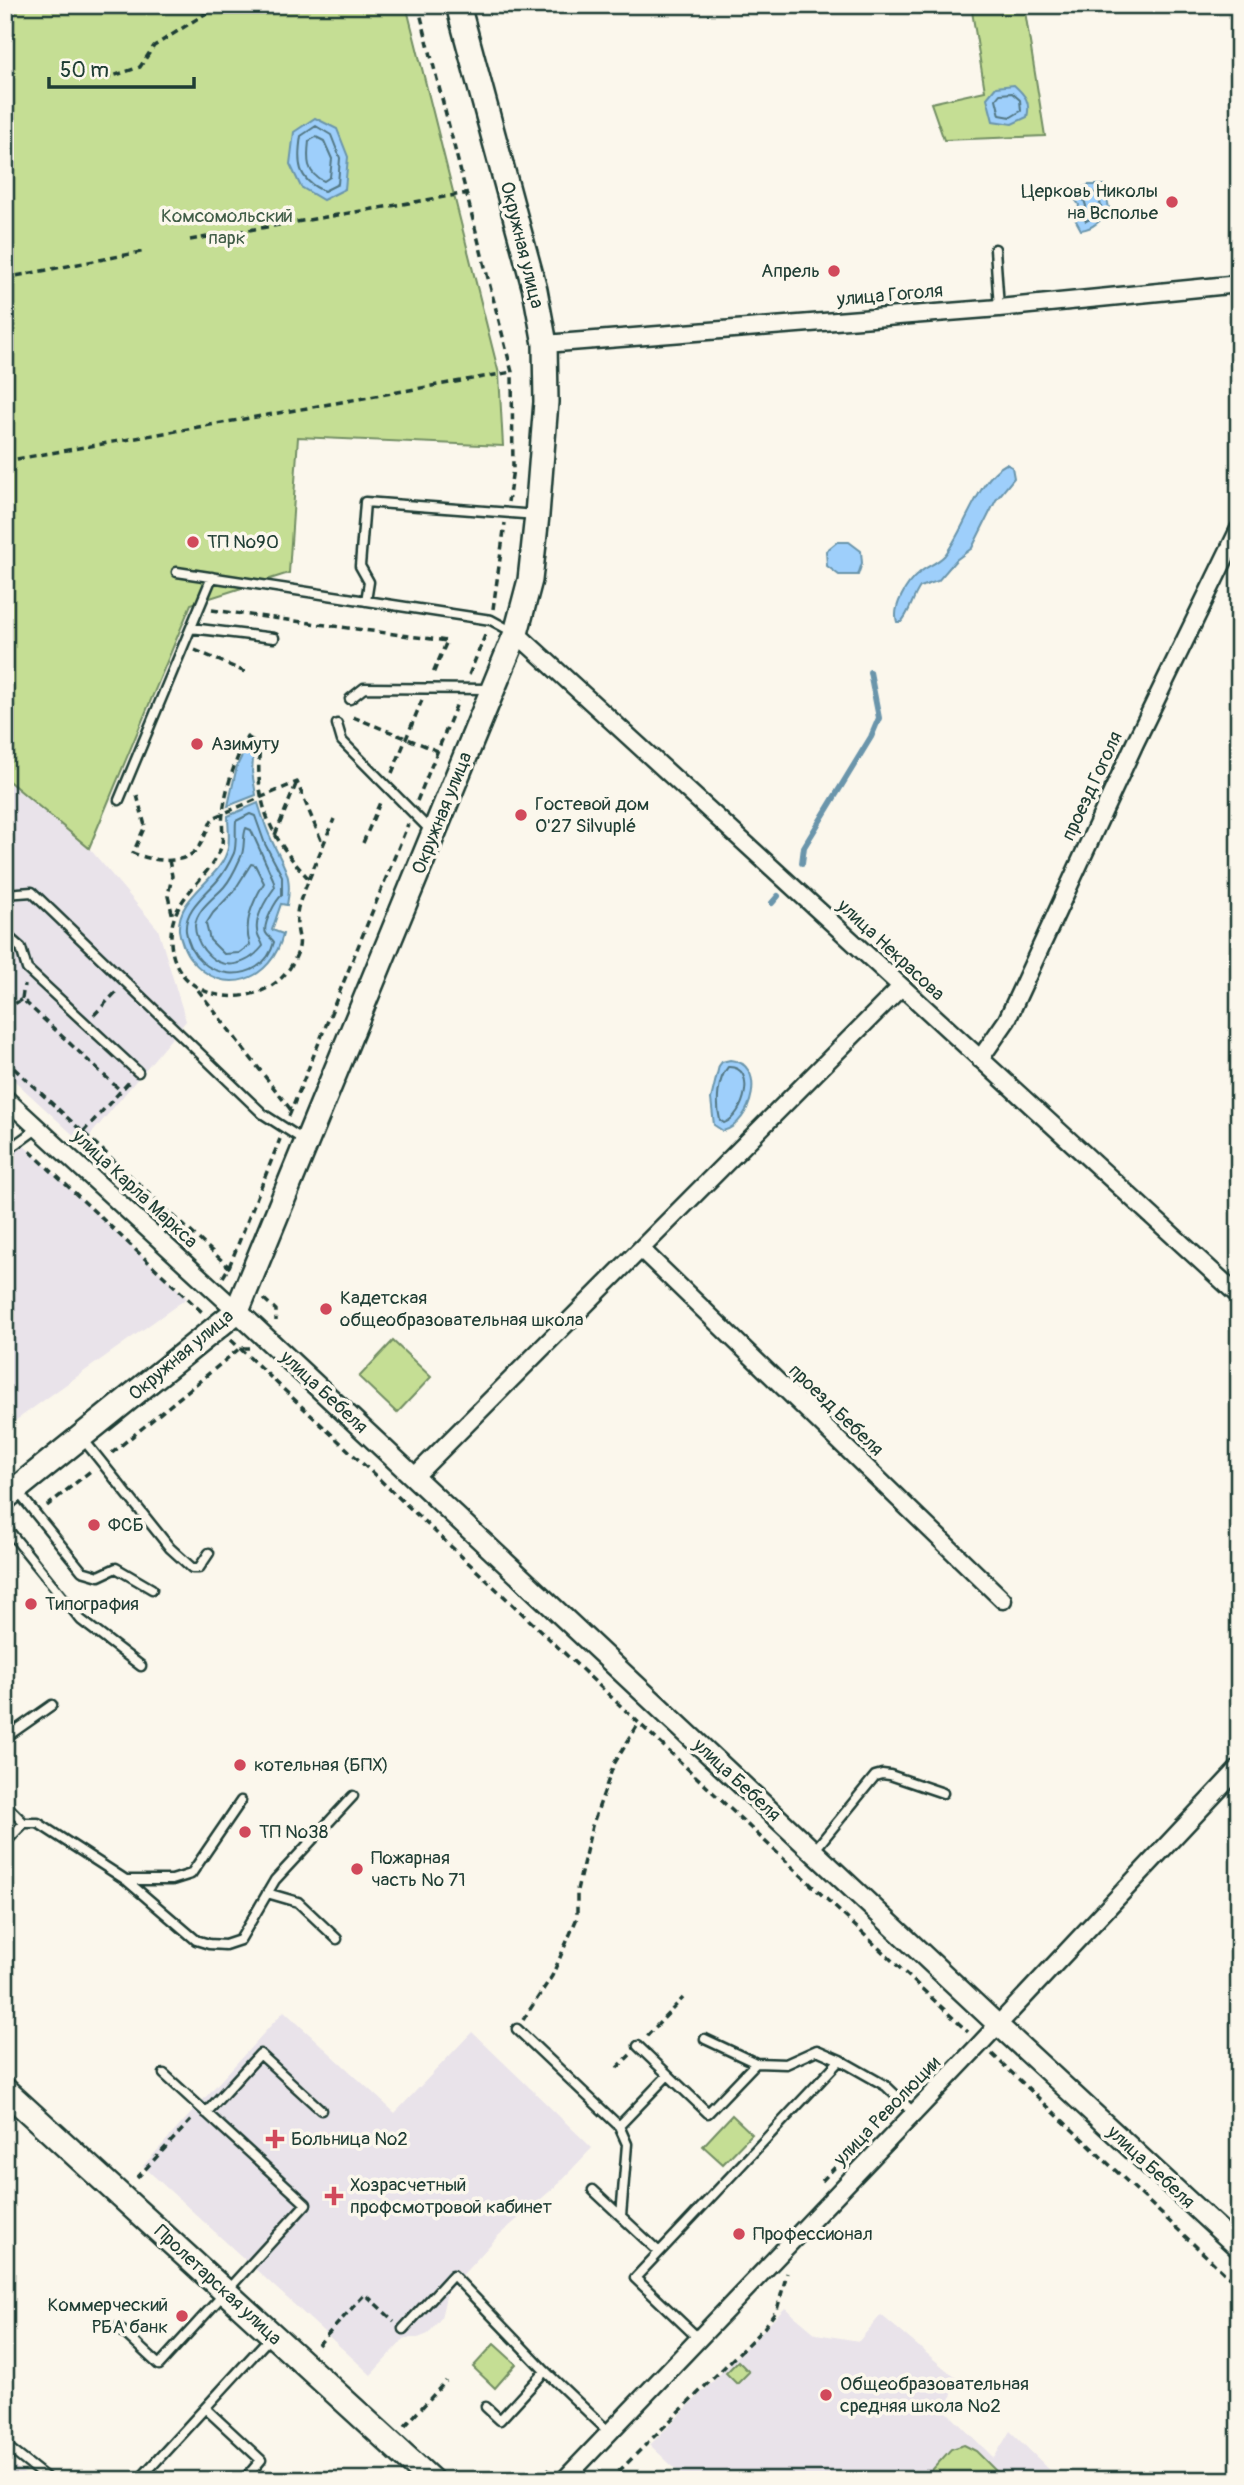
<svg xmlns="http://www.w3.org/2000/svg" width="1244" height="2485" font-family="Pangolin,sans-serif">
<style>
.built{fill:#e9e3ea}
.green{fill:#c5de94;stroke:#728e64;stroke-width:2}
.water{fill:#9ecffb;stroke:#6b95ab;stroke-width:2}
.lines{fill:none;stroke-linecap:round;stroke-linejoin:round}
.shore{stroke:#527784;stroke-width:2}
.stream{stroke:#6b95ab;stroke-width:6}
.service-casing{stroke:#1f3d34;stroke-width:13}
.minor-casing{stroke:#1f3d34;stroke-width:21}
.tertiary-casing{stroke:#1f3d34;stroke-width:24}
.secondary-casing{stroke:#1f3d34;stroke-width:28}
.path{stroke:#1f3d34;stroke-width:3.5;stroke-dasharray:7 5;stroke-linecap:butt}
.service{stroke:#fbf7ec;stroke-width:8}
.minor{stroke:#fbf7ec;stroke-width:16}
.tertiary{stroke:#fbf7ec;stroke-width:19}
.secondary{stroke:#fbf7ec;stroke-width:23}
.poi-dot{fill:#d1495b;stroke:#fbf7ec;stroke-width:2.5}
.labels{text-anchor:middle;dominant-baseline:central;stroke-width:7;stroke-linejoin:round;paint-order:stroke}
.poi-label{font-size:19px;fill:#1f3d34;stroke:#fbf7ec;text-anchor:start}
.park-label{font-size:19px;fill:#405d47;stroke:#fbf7ec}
.street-label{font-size:19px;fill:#1f3d34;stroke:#fbf7ec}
</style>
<rect width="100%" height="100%" fill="#fbf7ec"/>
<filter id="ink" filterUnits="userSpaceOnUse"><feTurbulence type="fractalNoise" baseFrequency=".0143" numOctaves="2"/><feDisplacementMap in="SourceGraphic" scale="14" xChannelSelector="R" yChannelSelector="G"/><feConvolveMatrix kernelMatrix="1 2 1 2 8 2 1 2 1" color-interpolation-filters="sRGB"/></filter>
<g filter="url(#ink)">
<path class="built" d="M5,778L89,848L158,929L186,1021L83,1144L5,1072Z
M5,1128L187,1298L5,1428Z
M284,2011L395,2113L472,2032L592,2148L556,2186L499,2235L447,2292L441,2318L428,2334L418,2338H405L371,2375L143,2166Z
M785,2308L816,2334L859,2341L881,2315L956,2378L947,2412L994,2458L1010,2431L1060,2480H687L650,2445Z
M8,2461L32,2480H5V2465Z"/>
<path class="green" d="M5,5H406L499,374L503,446L298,437L289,573L191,604L89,848L5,778Z
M971,5H1024L1045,136L944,140L931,103L985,91Z
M393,1341L431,1377L397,1413L359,1377Z
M732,2115L752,2134L723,2164L703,2146Z
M494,2344L516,2364L495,2388L473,2367Z
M738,2361L749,2372L737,2384L726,2373Z
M964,2445L976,2451L1005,2480H923L951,2449Z"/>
<path class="water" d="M1014,85C1025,95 1031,102 1027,117L1012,124L993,121L987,98L996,87Z
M315,118L337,129L348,157L345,189L323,200L301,187L290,164L294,132Z
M1088,185H1104L1109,208C1103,219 1095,228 1081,230L1075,219L1079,205L1075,199L1077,191Z
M1006,464L1012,467L1014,478L996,500L972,548L956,560L938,581L920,587C912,598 910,613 901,622H897C892,607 907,583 918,574C926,566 937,564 945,555C965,530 978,478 1006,464Z
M837,542H849L861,551L862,563L858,575H839L827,566L826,551Z
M248,743L254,746L252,772L256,795L228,806L237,766Z
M258,803C262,816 266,829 272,841C284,868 293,874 287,905L281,904L272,930L283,934C272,981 223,999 191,959C185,952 180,939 179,930C177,895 221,880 228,848C230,838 228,826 228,816Z
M730,1060C768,1063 752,1124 723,1131L714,1125L711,1099L719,1066L722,1062Z"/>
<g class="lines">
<path class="shore" d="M1012,93L1020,100L1021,111L1011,117L1000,115L996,99L1000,94Z
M316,126L331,135L340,158L338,184L324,191C297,180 297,162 301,136Z
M316,137L324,141L332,159L330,177L324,181C306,174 307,159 309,141Z
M1090,192L1098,193L1101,207L1097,215L1086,221L1083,218L1086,206L1083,197Z
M250,814L255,816L265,844L282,876V895C276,900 262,925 266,933C268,937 272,938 274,942C263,988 193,983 186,931C184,910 205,895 217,881C223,874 230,862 234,853C237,844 235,831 236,821Z
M246,828L251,830L273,879L275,887C267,898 255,916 257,930C257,936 262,941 263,946C247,966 222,973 204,950C199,944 195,934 195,926C196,910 214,898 224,887C231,879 236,868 240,859C246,849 242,838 246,828Z
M251,864L255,865L264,883C252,903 243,923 250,945L239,953L224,954L210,940L206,924L213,913L234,891Z
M728,1067C758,1066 744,1117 724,1123L720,1120C716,1104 717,1080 728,1067Z"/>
<path class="stream" d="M802,863L804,847L871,737L879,718L870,672
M772,903L778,896"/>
<defs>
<path id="service" d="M995,249L999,308
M177,572L491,620L513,632
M366,601L369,582L360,566L365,502L537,515
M191,628L274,638
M350,699L364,688L490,689
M337,724L342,741L431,831
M119,800L212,577
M5,894L32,892L263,1114L305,1141
M5,934L21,948L27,969L138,1072
M5,1152L38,1128
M83,1439L170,1548L192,1568H199L209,1553
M18,1492L82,1571L99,1576L116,1568L152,1589
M5,1526L81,1620L141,1666
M5,1738L52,1705
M5,1804L24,1823H38L126,1880L196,1940L209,1944L225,1945L240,1940L275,1880L353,1796
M5,1843L24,1823
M813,1852L875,1776L882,1774L890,1775L943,1793
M126,1880H172L191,1874L241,1801
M267,1893L298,1902L337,1939
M517,2029L619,2126L627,2144L621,2216
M705,2039L756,2063L786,2064L817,2050L840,2060
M638,2046L708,2113L756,2063
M206,2113L260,2054L321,2110
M619,2126L668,2075
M593,2190L659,2252
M118,2327L159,2365L306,2204L164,2074
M403,2329L453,2275L545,2371L609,2432
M699,2339L635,2278L840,2060L886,2086L914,2113
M486,2407L500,2420L545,2371
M205,2408L261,2460L244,2480
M5,2445L49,2480
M139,2480L272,2335"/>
<path id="minor" d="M545,344L999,308L1239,284
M516,633L1239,1296
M980,1059L1007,1020L1135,743L1239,529
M5,1098L237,1311
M641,1249L1003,1600
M414,1477L901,987
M564,2480L980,2044L1239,1768"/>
<path id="tertiary" d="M237,1311L998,2025L1239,2248"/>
<path id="secondary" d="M5,1498L237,1311L516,633L530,580L537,515L546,402L545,344L535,290L458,5
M5,2090L431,2480"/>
</defs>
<use href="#service" class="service-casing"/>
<use href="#minor" class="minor-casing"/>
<use href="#tertiary" class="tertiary-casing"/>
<use href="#secondary" class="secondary-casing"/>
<path class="path" d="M418,5L512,372L513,469L508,502
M104,79L140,67L154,46L219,5
M190,240L468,193
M5,278L146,251
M5,461L512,372
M493,609L505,523
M212,610L447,641L432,676
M195,650L245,672
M469,675L486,633
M353,717L438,751
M247,737L260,745C254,804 270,837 309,879C305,890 297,904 297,915C295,940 307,938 291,966C263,1013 174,1006 171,942C169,898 204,885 220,850C225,839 221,825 223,813C226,787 235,760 247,737Z
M392,773L422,700
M137,795L145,826L133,853C152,861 183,866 197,849C204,841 207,828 213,818L297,782L323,845
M417,801L458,701
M275,835L297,782
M363,843L381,800
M169,860L172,876L168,896L173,917
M309,879L334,819
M198,990L291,1110
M22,999L24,985
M5,1010L22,999L121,1091
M94,1015L117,991
M5,1060L230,1268
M289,1116L408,824
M83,1132L129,1082
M30,1151L203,1313
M223,1277L229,1267L280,1139
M264,1299L276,1310V1321
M231,1340L968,2032
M112,1453L240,1348H249
M47,1506L93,1469
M523,2020L552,1976L577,1918V1890L592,1826L614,1764L639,1723
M647,2036L683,1998
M992,2054L1239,2287
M617,2068L630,2055
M909,2090L925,2073
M137,2178L193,2118
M822,2181L891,2108
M318,2345L365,2294L394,2321
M405,2426L446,2381
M538,2480L549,2469
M610,2480L764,2328L777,2310L787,2273"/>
<use href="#service" class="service"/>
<use href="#minor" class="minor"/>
<use href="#tertiary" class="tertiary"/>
<use href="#secondary" class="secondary"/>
</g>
</g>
<g class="poi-dot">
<circle cx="1172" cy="202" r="7"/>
<circle cx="834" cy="271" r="7"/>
<circle cx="193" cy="542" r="7"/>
<circle cx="197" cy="744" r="7"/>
<circle cx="521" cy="815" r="7"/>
<circle cx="326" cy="1309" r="7"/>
<circle cx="94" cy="1525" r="7"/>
<circle cx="31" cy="1604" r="7"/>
<circle cx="240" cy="1765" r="7"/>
<circle cx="245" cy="1832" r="7"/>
<circle cx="357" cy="1869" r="7"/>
<path d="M271.5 2128.5h7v7h7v7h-7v7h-7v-7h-7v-7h7z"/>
<path d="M330.5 2185.5h7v7h7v7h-7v7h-7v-7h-7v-7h7z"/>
<circle cx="739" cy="2234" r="7"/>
<circle cx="182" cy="2316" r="7"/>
<circle cx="826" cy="2395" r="7"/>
</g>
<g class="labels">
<g class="poi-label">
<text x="1158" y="191" text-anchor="end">Церковь Николы<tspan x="1158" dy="22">на Всполье</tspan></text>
<text x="820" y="271" text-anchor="end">Апрель</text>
<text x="207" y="542">ТП №90</text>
<text x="211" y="744">Азимуту</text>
<text x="535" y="804">Гостевой дом<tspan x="535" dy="22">O'27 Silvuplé</tspan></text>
<text x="340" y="1298">Кадетская<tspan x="340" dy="22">общеобразовательная школа</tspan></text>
<text x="108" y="1525">ФСБ</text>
<text x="45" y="1604">Типография</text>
<text x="254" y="1765">котельная (БПХ)</text>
<text x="259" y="1832">ТП №38</text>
<text x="371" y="1858">Пожарная<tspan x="371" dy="22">часть № 71</tspan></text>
<text x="291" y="2139">Больница №2</text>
<text x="350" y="2185">Хозрасчетный<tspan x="350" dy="22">профсмотровой кабинет</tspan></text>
<text x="753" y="2234">Профессионал</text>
<text x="168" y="2305" text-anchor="end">Коммерческий<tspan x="168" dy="22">РБА банк</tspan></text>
<text x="840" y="2384">Общеобразовательная<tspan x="840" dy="22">средняя школа №2</tspan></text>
</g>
<g class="park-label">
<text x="227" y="216">Комсомольский<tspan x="227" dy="22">парк</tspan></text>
</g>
<g class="street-label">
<text transform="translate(522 245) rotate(76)">Окружная улица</text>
<text transform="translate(890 295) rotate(-5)">улица Гоголя</text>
<text transform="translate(1092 786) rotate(-65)">проезд Гоголя</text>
<text transform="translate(442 813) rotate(-68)">Окружная улица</text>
<text transform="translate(891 950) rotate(43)">улица Некрасова</text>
<text transform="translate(135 1189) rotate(43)">улица Карла Маркса</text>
<text transform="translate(181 1355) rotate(-40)">Окружная улица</text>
<text transform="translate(324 1392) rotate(43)">улица Бебеля</text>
<text transform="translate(836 1410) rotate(44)">проезд Бебеля</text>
<text transform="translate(737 1780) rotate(43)">улица Бебеля</text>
<text transform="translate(887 2111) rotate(-46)">улица Революции</text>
<text transform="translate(1151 2167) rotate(43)">улица Бебеля</text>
<text transform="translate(218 2285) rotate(43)">Пролетарская улица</text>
</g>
</g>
<rect width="1244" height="2485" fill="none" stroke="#fbf7ec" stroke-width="28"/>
<rect x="14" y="14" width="1216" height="2457" fill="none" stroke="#1f3d34" stroke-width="2.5" filter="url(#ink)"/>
<path d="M49 77v10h145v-10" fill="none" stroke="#1f3d34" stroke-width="3.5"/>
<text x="60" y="77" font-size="21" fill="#1f3d34" stroke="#fbf7ec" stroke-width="5" paint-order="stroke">50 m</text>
</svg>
